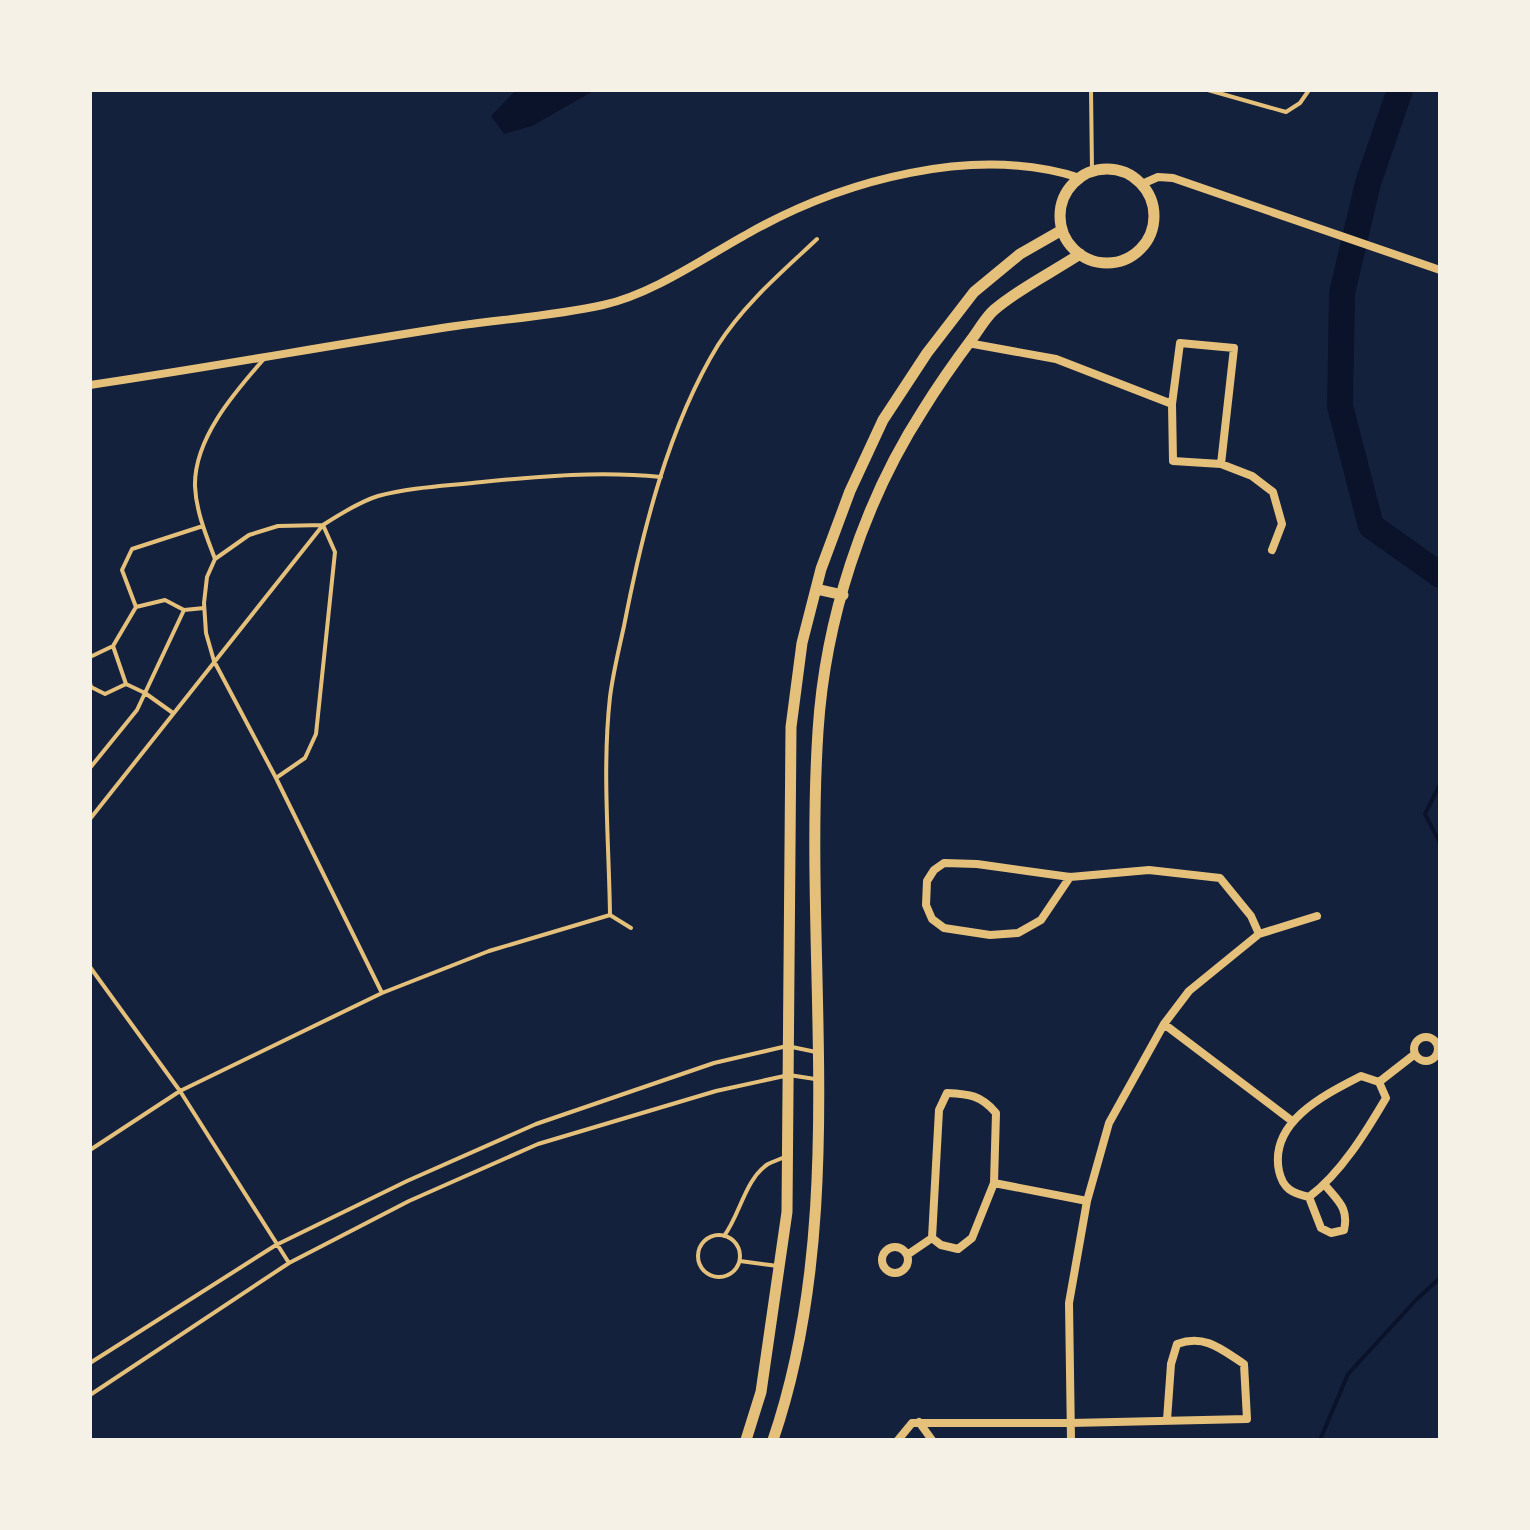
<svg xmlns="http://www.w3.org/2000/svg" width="1530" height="1530" font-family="'PT Sans Narrow',sans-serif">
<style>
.water{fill:#0b132b}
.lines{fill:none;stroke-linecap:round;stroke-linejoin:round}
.stream{stroke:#0b132b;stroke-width:4}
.river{stroke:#0b132b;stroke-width:26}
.service{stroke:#e5c07b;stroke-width:4}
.minor{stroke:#e5c07b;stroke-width:8}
.tertiary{stroke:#e5c07b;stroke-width:11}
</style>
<rect width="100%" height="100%" fill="#14213d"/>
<path class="water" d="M516,90H595L532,126L504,134L491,116Z"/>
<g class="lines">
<path class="stream" d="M1440,784L1425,814L1440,843
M1320,1440L1348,1374L1416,1300L1440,1278"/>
<path class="river" d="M1400,90L1368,183L1342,293L1340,406L1371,526L1440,575"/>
<path class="service" d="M1091,90L1092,171
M1208,90L1286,112L1300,103L1309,90
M215,559C206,535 196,511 195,486C194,439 234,393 263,360
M136,607L122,570L132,549L203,526
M90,657L113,646
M90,683L91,687L105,694L126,684
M173,713L145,693L126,684L113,646L136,607L165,600L184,610L204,608
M90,768L137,710L184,610
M276,778L305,758L316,734L335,552L323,525L278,526L249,535L215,559L207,577L204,603L206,633L214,661L276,778L382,993
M90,819L323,525C340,514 359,502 378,496C412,487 447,486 482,482C543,476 600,471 661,477
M610,915L631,928
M90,967L180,1091L289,1263
M90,1150L180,1091L382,993L489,951L610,915C609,843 602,769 610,697C613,673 619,649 624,626C642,533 668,427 718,345C744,304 782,272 817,239
M698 1256a21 21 0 1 1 42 0a21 21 0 1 1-42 0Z
M724,1236C740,1215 745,1179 768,1164C774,1161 781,1159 787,1156
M740,1261L778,1266
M90,1363L276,1245L407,1181L536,1124L714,1063L787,1046L816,1052
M90,1395L289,1263L409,1201L538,1144L716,1091L789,1075L815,1079"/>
<path class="minor" d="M1142,184L1158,177L1173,178L1440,270
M968,343L1056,359L1172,404
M1180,343L1234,348L1221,464L1173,461L1172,404Z
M90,385C206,368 320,347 436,329C491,320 549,317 603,305C653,294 705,257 749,233C843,180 975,144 1080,178
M1221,464L1252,476L1273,492L1282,524L1272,550
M1070,877L1041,920L1018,933L990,935L944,928L932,919L926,905L927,881L934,870L944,863L977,864L1070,877L1149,870L1220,878L1251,916L1259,934
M1164,1024L1292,1121
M1414 1049a12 12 0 1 1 24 0a12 12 0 1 1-24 0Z
M1361,1076L1379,1082L1386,1098C1366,1132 1341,1173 1309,1197C1292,1193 1283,1189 1279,1171C1269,1122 1324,1095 1361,1076Z
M1379,1082L1415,1054
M947,1093C969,1094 981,1095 996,1113L994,1183L972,1238L958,1249L941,1245L932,1238L939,1110Z
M994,1183L1087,1201
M1309,1197L1321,1228L1331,1233L1344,1230C1349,1208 1338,1201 1325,1185
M882 1260a13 13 0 1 1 26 0a13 13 0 1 1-26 0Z
M907,1255L932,1238
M919,1422L932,1440
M898,1440L912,1423H1071L1247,1419L1244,1364C1221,1349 1205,1334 1177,1344L1171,1364L1167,1420
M1071,1440L1069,1303L1087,1201L1109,1123L1164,1024L1189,991L1259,934L1317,916"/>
<path class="tertiary" d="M1060 216a47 47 0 1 1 94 0a47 47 0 1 1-94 0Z
M816,589L843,595
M746,1440L761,1392L787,1212L791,727L802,643L821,569L850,491L883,420L927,353L974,292L1020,254L1062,230
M773,1440C850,1215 803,964 818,731C825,620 863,503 923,410C939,384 956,360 974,336C980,328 986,317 994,310C1018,289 1053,272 1080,254"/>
</g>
<rect width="1530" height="1530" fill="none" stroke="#f6f1e7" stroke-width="184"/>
</svg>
